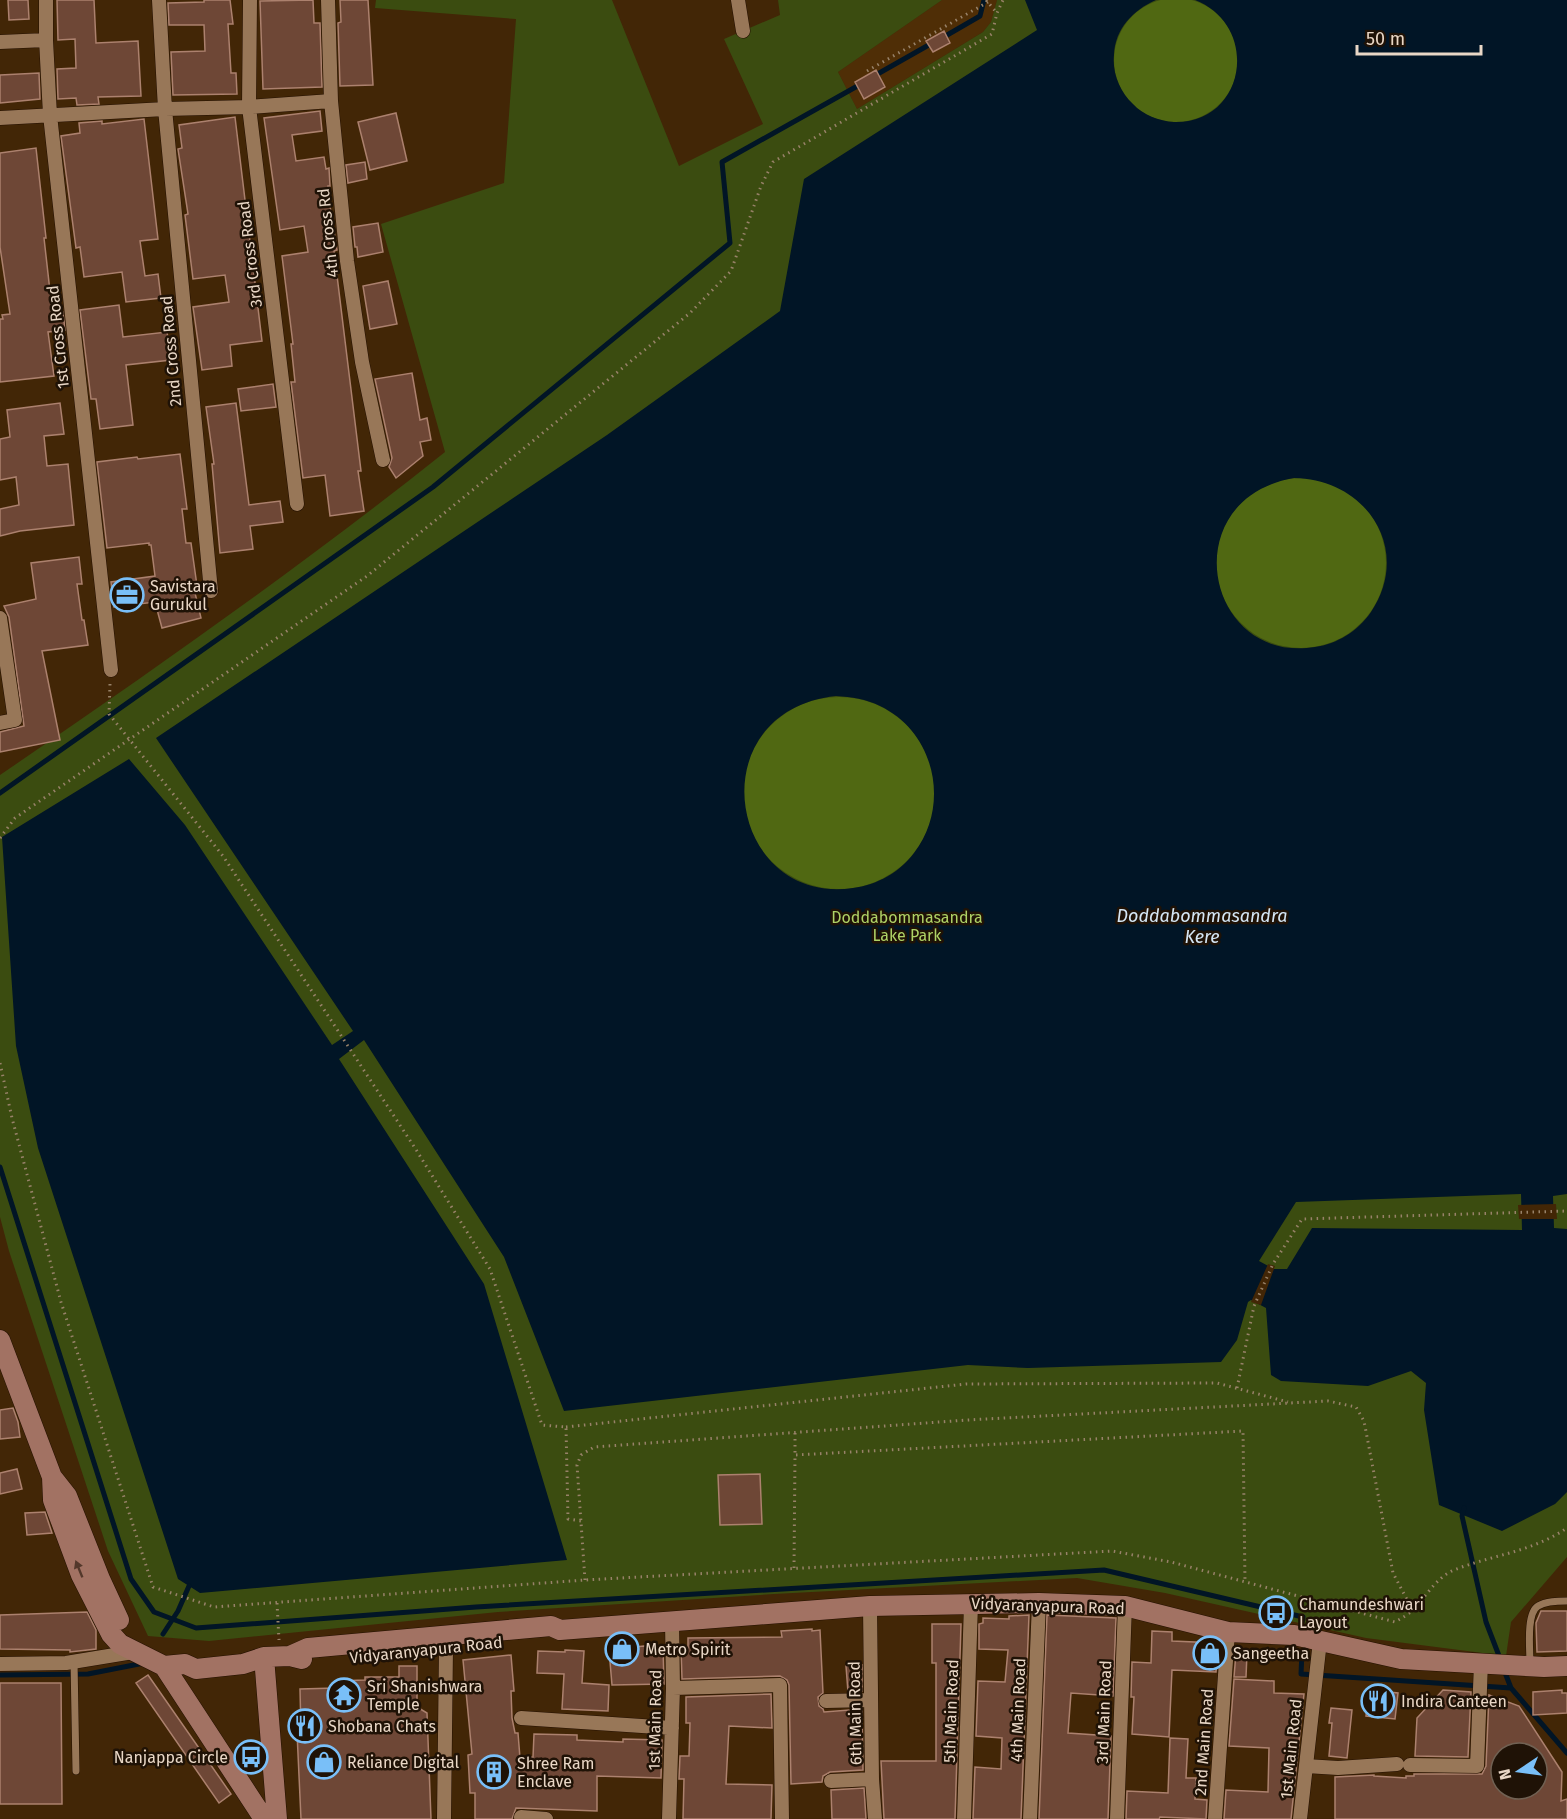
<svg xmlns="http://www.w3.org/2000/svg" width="1567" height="1819" font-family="'Fira Sans',sans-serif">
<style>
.built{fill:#4f2e06}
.green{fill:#3b4c10}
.forest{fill:#506812}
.water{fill:#011526;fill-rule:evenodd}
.pier{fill:#422606}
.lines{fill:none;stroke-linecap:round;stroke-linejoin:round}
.stream{stroke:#011526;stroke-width:5}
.building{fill:#6e4736;stroke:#ac816e;stroke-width:1.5;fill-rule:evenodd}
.lane-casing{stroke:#241000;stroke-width:8}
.street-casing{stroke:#241000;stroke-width:15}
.secondary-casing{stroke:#241000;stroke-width:21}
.path{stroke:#988269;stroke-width:3;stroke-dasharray:1.5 4.5;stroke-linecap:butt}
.lane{stroke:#987758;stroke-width:7}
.street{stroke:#987758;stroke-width:14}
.secondary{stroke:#a27263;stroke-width:20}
.oneway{fill:#53382b}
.labels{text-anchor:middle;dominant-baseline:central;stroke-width:5;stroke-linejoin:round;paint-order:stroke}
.street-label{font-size:16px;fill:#e9d7c6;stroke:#1f1206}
.poi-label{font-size:16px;fill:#e9d7c6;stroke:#1f1206;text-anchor:start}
.park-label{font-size:16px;fill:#afd266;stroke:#1f1206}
.water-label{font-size:18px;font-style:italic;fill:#d4e6f5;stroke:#1f1206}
</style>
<rect width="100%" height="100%" fill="#422606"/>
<path class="built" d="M942,0H997L991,22L983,32L857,109L838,72Z"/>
<path class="green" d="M376,0H612L679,166L763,124L724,39L780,15L778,0H942L838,72L857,109L983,32L991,22L997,0H1567V1557L1511,1622L1506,1656L1366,1638L1165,1593L1077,1578L774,1594L498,1612L209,1641L148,1636L108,1551L9,1251L0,1217V775C151,672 302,566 445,452L381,224L504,183L516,19L375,8Z"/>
<path class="forest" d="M1114 60a62 62 0 1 1 124 0a62 62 0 1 1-124 0Z
M1216 563a85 85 0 1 1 170 0a85 85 0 1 1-170 0Z
M743 793a96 96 0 1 1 192 0a96 96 0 1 1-192 0Z"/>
<path class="water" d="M1025,0H1156C1133,10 1115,29 1114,55C1112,73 1120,92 1133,104C1143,115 1159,121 1174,122C1246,124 1261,26 1195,0H1567V1194L1553,1196L1554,1228L1567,1229V1492L1555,1504L1502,1531L1439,1505L1424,1410L1426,1383L1411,1371L1368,1386L1281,1381L1271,1375L1266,1308L1251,1300L1248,1302L1237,1340L1221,1362L1028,1368L968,1365L564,1411L504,1257L364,1040L339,1059L484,1284L567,1560L200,1593L178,1579L38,1148L16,1046L2,837L129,759L185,825L332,1045L353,1031L156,738L607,435L780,311L804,179L1037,30ZM1294,478C1366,479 1413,549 1371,612C1358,631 1337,644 1315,647C1205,665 1173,499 1294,478ZM836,696C852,697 866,699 880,706C935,732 951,805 914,853C900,872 877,885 853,888C727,906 697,711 836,696ZM1521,1194L1522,1230L1312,1228L1287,1269H1274L1259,1261L1296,1202Z"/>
<path class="pier" d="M1556,1204L1557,1219H1519L1518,1205Z
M1268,1264L1275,1266L1261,1305L1251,1302Z"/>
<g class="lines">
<path class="stream" d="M942,38L980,16L984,0
M874,76L934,42
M0,793L433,487L730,243L722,162L861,84
M0,1167L131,1579L154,1612L196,1628L476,1607L1104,1570L1303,1617L1302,1622
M1464,1508L1462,1516L1486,1622L1501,1661
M163,1634L178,1611L189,1586
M1302,1652L1301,1674L1511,1688L1567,1753
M1504,1670L1511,1688
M0,1675L88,1674L144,1663"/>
</g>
<path class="building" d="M8,0H28L29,19L9,20Z
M57,0H94L96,43L138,41L141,96L98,97L99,104L77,105L76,98L58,99L57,69L76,68L75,39L58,40Z
M204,0H230L233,24H228L231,73H236L237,94L173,95L171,52L205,51L204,25H169L168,3L204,2Z
M313,0L314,23H320L322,87L263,89L260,1Z
M340,0H368L373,85L340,86L338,23L341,22Z
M944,31L950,43L933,52L926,41Z
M876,70L885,87L864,99L855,82Z
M39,73L40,99L0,103V75Z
M320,111L322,131L292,135L296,161L324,157L326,169L329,168L330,186H328L329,200L337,250L334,251L361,471H358L364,511L330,516L325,475L303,478L291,382H295L291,344H293L282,256L308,252L304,226L280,230L264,118Z
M396,113L407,161L370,170L358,122Z
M235,117L262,341L230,345L232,366L202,370L193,307L229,302L225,275L193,279L185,215L188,214L178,149L182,148L179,125Z
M144,119L158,239L140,241L145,276L158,274L161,298L126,302L122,272L84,277L80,247L76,248L61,136L80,133L79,123L102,121V124Z
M36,148L46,238H44L52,309L53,313L63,312L65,330L48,332L54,376L0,382V319H3L2,315L10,314L0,247V153Z
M365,162L367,179L348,183L346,165Z
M378,223L383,252L358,257L357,247H355L353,227Z
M388,281L397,324L370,329L363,286Z
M119,305L123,337L167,332L171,360L126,365L133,425L100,429L96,399H91L80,310Z
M412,373L420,420L427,418L431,440L420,442L423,456L396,478L389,467L392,458L375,379Z
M273,384L276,407L241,411L238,389Z
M60,403L64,434L44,436L47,466L68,464L74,525L20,531L0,536V509L19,505L16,477L0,480V439L10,437L7,410Z
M236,403L249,505L280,501L283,522L250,526L253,549L220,553L212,464H214L206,407Z
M180,454L187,509H182L186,543H191L198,593H195L201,618L162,628L155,602L114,607L111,582L155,576L151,545H149V543L107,548L97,462L137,457L138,459Z
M79,557L82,584H77L82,620H84L88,645L42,651L60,740L0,752V732L24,726L9,617L4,606L36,599L31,563Z
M13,1408L18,1422L20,1437L0,1439V1410Z
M17,1469L22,1489L0,1494V1473Z
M760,1474L762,1524L720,1525L718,1475Z
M45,1512L52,1533L27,1535L25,1513Z
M1541,1611H1567V1651L1537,1652L1536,1623Z
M87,1612L96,1630V1649L70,1652V1650L0,1649V1615Z
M1029,1615L1021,1819H973L975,1767L1001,1769L1002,1738L976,1736L978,1681L1005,1682L1008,1650L979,1649V1624L983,1623V1618L1009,1619V1616Z
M1047,1615L1116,1618L1113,1696L1071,1693L1068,1733L1111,1736L1108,1819H1039Z
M932,1624H961L955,1819H884L881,1761H936V1663H932Z
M812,1629V1631L820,1630L823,1693L818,1697L819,1706L823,1709L824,1712L862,1709L863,1770L830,1772L823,1776L822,1782L791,1784L789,1685L787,1680L780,1676L682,1679L681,1648H688V1638L782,1637L781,1631Z
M1152,1631L1172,1632V1641L1218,1643L1216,1672L1172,1670L1169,1737L1132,1734L1134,1697H1131L1132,1662L1151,1663Z
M644,1646L663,1647L664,1684L612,1685L609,1650Z
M565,1650L584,1651L582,1683L609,1685L608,1711L562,1709L564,1674L537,1673L538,1651L565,1652Z
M1236,1653H1247L1246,1677H1234Z
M511,1655L514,1691H511L512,1718L515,1733H518L520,1758L533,1757L534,1734L577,1735V1740L623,1742V1739L662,1740L661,1778L597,1776V1811L516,1808L512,1819H475V1793H470L468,1755L472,1754L463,1660Z
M862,1665V1691L848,1692L846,1666Z
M399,1666H417V1707L427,1713L431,1819H301L297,1732H301L300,1689L336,1688V1681L365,1680V1677H399Z
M148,1675L231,1794L219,1803L136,1683Z
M1234,1679L1274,1681V1693L1304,1694L1291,1819H1224L1226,1790L1268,1792L1269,1748L1229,1746Z
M0,1683H61L62,1804H0Z
M1369,1690L1398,1693L1395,1719L1366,1716Z
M1443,1690L1471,1692L1468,1757L1415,1756L1417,1718Z
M1562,1690V1693H1567V1713L1533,1715V1692Z
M771,1694L772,1728L729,1726L726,1784L772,1785L771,1819H683L684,1779H679L680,1756H689L690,1723H686V1697Z
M1489,1695L1519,1706L1562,1772L1561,1801L1567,1799V1819H1335V1777L1374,1775V1776L1406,1778V1776H1414V1774H1482L1486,1766ZM1501,1753H1537V1789H1501Z
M1331,1708L1352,1710L1347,1758L1329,1756L1332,1723H1329Z
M1170,1738L1188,1739L1186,1778H1196L1195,1799L1207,1800L1206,1819L1160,1817L1159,1819H1126L1127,1791L1168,1793Z
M864,1788L866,1819H832L831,1790Z"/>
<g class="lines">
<defs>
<path id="lane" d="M74,1661L76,1771
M1530,1663C1530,1650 1526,1613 1538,1606C1546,1601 1558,1601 1567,1601"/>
<path id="street" d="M46,0V40L50,115L111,670
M159,0L165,109L211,591
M250,0L249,107L297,504
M328,0L331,101L347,261L362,362L383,460
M738,0L743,31
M0,42L46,40
M0,118L165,109L249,107L331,101
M0,618L15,720L0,723
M870,1606L872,1779L875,1819
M0,1664L66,1663L133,1652
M673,1688L780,1685L782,1819
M826,1701L871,1700
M521,1718L672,1728
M1410,1765L1477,1766L1481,1663
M1306,1766L1338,1768L1397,1764
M831,1781L872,1779
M521,1817L546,1819
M444,1819L446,1648
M669,1819L673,1688L672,1621
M964,1819L971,1604
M1030,1819L1039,1603
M1117,1819L1125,1606
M1215,1819L1228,1632
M1300,1819L1320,1641"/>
<path id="secondary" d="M0,1340L52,1477L53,1500L81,1575L111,1634L120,1644L164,1666L185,1664L196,1669L243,1664L264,1657L290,1656L302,1659
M52,1477L67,1496L100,1579L119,1620
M290,1656L308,1648L551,1626L560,1630L870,1606L1039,1603L1125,1606L1228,1632L1294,1635L1401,1659L1544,1667L1567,1666
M264,1657L277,1819
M164,1666L264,1819"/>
</defs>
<use href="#lane" class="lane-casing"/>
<use href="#street" class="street-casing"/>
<use href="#secondary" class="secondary-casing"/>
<path class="path" d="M986,0L997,13
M867,71L988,2
M110,684L109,714L223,856L415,1148L490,1269L542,1425L566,1427L568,1519L581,1521
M0,838L15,818L367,576L690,313L731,271L761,186L773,162L992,34L997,13L1003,0
M0,1063L12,1118L61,1302L153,1587L214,1607L585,1580L1112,1551L1171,1562L1395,1622C1402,1618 1409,1614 1414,1609C1426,1596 1437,1577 1454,1570C1492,1555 1532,1552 1567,1528
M1237,1388L1254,1306L1273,1264L1302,1219L1567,1211
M566,1427L966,1384L1217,1383L1288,1402
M795,1433V1455
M794,1568L795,1455L1243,1431L1245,1582
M585,1580L577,1465L581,1455L594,1447L967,1420L1328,1401L1356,1407L1364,1421L1393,1573L1413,1611
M277,1603L279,1640"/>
<use href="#lane" class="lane"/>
<use href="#street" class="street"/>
<use href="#secondary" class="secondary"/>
</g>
<defs><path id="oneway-solid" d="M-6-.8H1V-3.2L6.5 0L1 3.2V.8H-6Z" transform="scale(1.5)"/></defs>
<use class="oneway" href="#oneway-solid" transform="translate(79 1569) rotate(-112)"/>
<defs>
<symbol id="office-ring" viewBox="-11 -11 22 22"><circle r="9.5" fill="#1f1206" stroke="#79bff8" stroke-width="1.5"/><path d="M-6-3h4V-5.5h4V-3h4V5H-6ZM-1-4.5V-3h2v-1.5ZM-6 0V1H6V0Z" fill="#79bff8"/></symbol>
<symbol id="bus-ring" viewBox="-11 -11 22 22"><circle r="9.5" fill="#1f1206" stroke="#79bff8" stroke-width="1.5"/><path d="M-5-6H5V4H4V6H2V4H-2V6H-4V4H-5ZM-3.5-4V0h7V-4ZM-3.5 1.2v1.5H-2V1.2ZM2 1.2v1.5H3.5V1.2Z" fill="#79bff8"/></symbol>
<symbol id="shop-ring" viewBox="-11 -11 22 22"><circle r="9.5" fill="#1f1206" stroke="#79bff8" stroke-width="1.5"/><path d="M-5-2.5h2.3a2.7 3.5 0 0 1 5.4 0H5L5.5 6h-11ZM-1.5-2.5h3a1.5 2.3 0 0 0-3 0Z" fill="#79bff8"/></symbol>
<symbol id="temple-ring" viewBox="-11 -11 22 22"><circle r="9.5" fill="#1f1206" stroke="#79bff8" stroke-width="1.5"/><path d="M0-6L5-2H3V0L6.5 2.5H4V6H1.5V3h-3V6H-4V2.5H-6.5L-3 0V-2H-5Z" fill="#79bff8"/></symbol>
<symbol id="restaurant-ring" viewBox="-11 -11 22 22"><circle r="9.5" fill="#1f1206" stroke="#79bff8" stroke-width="1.5"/><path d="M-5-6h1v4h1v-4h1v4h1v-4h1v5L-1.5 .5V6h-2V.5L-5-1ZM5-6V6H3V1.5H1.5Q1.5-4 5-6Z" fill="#79bff8"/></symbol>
<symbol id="building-ring" viewBox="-11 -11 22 22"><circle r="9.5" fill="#1f1206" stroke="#79bff8" stroke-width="1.5"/><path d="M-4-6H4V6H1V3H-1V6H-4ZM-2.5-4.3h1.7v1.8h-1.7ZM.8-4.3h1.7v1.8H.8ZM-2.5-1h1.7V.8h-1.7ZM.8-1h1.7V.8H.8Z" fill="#79bff8"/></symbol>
</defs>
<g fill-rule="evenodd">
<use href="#office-ring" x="108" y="576" width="38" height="38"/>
<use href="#bus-ring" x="1257" y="1594" width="38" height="38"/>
<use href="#shop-ring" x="603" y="1630" width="38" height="38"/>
<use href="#shop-ring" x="1191" y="1634" width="38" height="38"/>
<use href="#temple-ring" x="325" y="1676" width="38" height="38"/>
<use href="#restaurant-ring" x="1359" y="1682" width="38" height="38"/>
<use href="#restaurant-ring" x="286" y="1707" width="38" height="38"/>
<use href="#bus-ring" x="232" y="1738" width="38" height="38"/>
<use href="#shop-ring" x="305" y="1743" width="38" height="38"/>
<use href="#building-ring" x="475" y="1753" width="38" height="38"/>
</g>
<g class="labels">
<g class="street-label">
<text transform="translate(328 233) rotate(-96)">4th Cross Rd</text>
<text transform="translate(250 254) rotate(-97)">3rd Cross Road</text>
<text transform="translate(58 337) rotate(-96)">1st Cross Road</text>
<text transform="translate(171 351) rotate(-95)">2nd Cross Road</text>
<text transform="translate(1048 1606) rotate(2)">Vidyaranyapura Road</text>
<text transform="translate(426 1650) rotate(-6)">Vidyaranyapura Road</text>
<text transform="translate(1018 1710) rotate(-88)">4th Main Road</text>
<text transform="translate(951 1711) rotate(-88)">5th Main Road</text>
<text transform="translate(1104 1712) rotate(-88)">3rd Main Road</text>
<text transform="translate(855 1713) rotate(-91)">6th Main Road</text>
<text transform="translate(655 1720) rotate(-89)">1st Main Road</text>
<text transform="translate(1204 1742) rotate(-86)">2nd Main Road</text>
<text transform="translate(1291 1749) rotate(-84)">1st Main Road</text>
</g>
<g class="poi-label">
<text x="150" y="586">Savistara<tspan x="150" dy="18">Gurukul</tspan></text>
<text x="1299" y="1604">Chamundeshwari<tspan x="1299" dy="18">Layout</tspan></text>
<text x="645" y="1649">Metro Spirit</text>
<text x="1233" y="1653">Sangeetha</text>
<text x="367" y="1686">Sri Shanishwara<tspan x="367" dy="18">Temple</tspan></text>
<text x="1401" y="1701">Indira Canteen</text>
<text x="328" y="1726">Shobana Chats</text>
<text x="228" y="1757" text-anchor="end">Nanjappa Circle</text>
<text x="347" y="1762">Reliance Digital</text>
<text x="517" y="1763">Shree Ram<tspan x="517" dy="18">Enclave</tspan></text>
</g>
<g class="park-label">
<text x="907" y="917">Doddabommasandra<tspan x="907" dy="18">Lake Park</tspan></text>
</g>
<g class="water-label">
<text x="1202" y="916">Doddabommasandra<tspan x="1202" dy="21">Kere</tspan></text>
</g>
</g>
<g transform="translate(1519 1771) rotate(257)"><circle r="28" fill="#1f1206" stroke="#706153" stroke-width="1.5"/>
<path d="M0-4.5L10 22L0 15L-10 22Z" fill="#79bff8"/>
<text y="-9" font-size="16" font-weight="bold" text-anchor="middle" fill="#e9d7c6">N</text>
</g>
<path d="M1357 45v9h124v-9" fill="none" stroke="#e9d7c6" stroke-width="3"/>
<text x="1366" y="45" font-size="18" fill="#e9d7c6" stroke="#1f1206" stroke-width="4.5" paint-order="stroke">50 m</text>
</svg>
